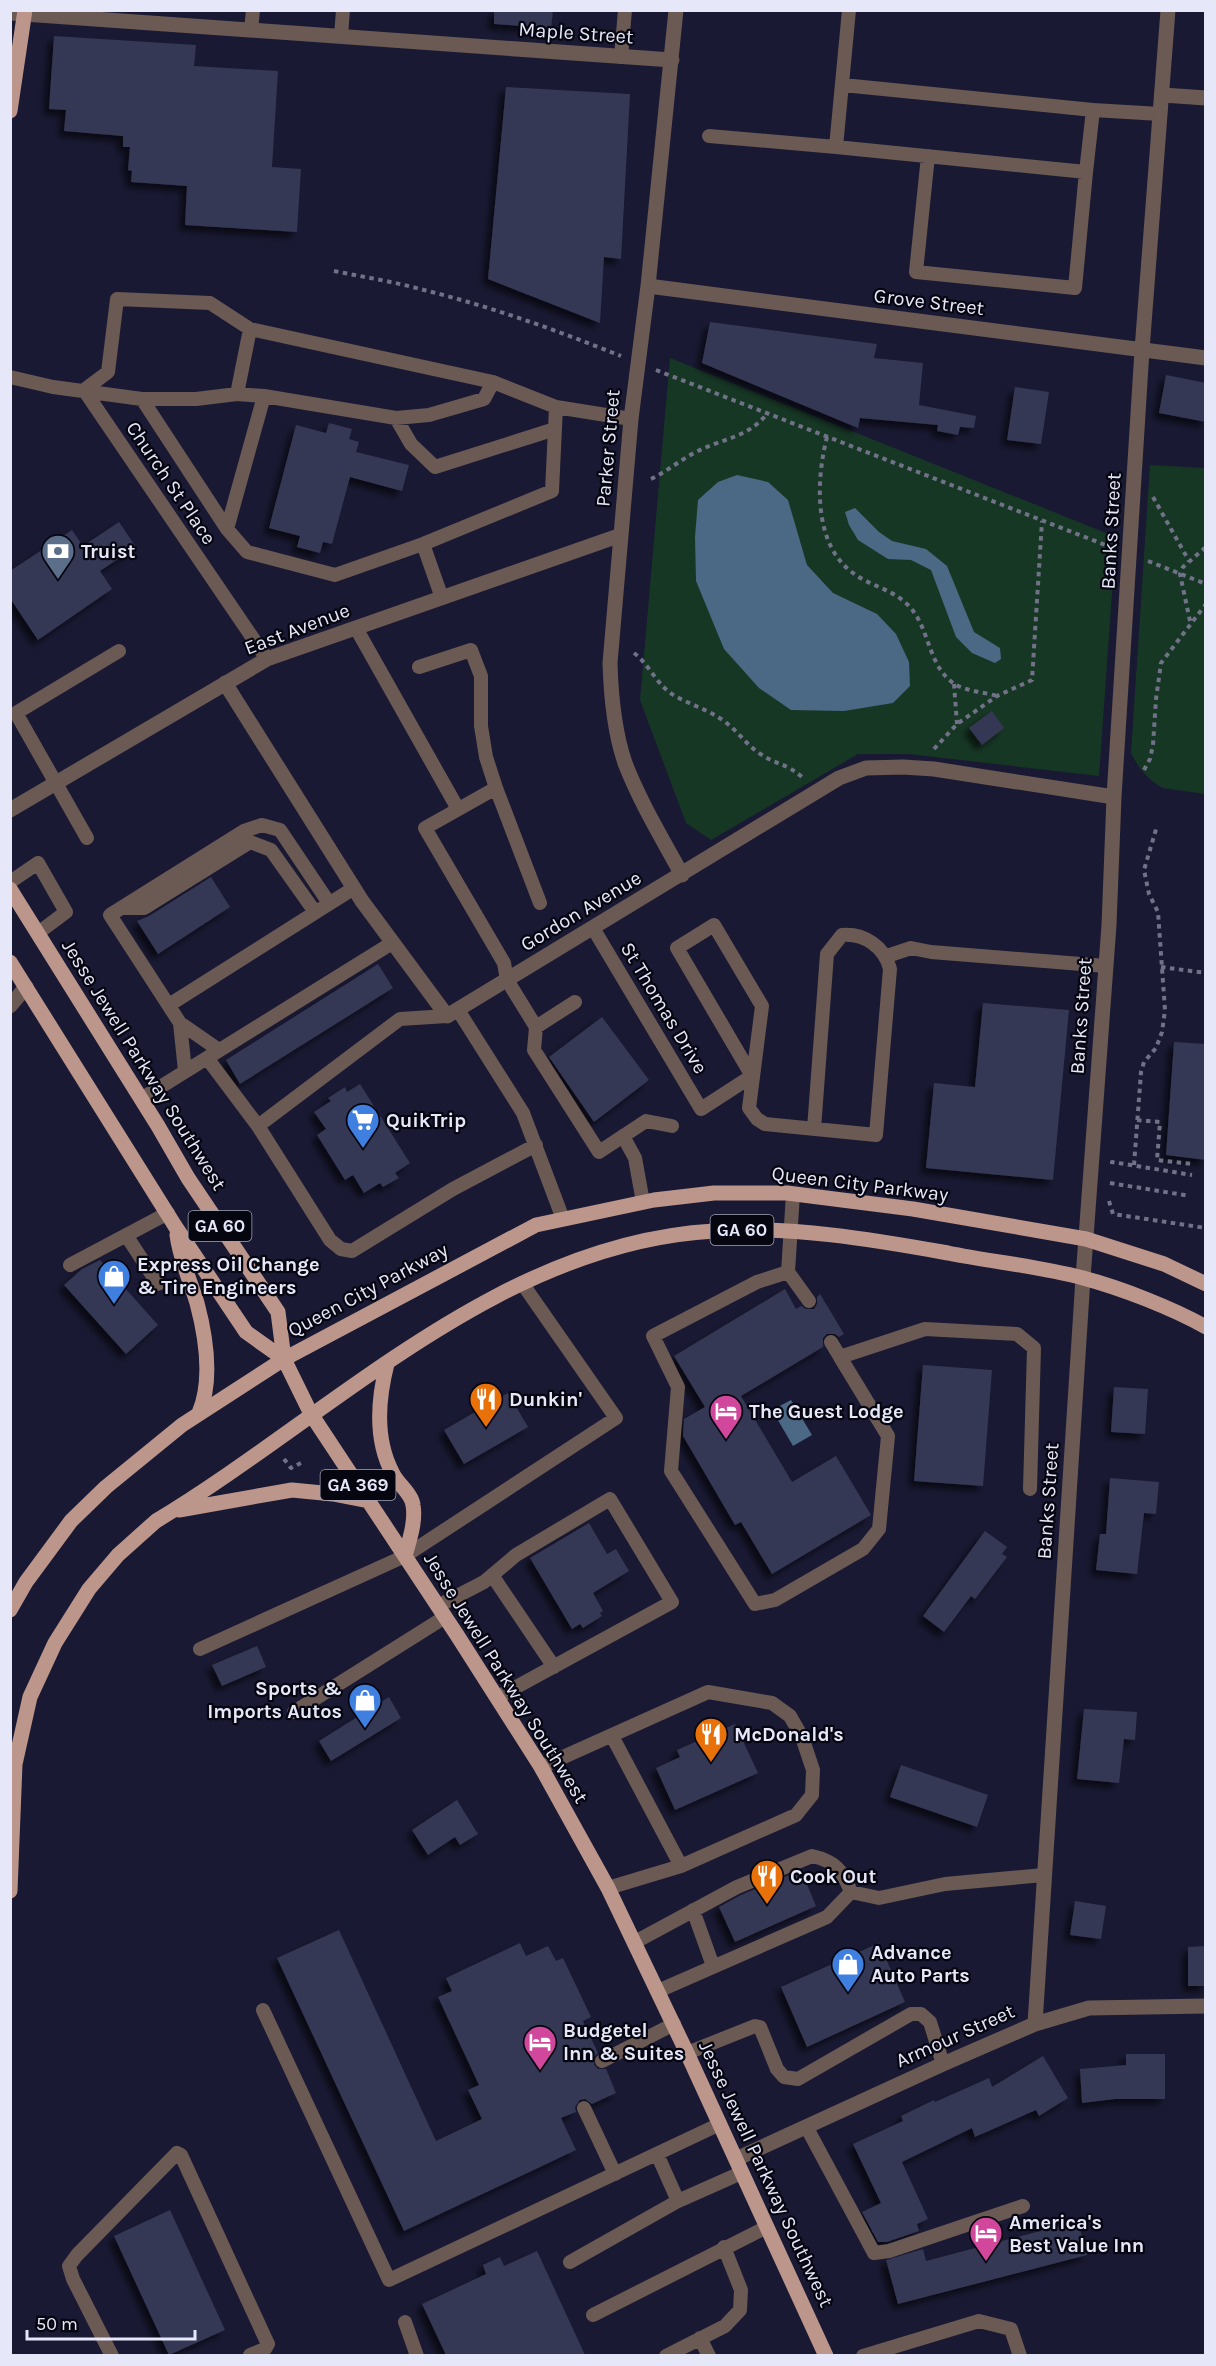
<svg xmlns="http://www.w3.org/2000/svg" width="1216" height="2366" font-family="Karla,sans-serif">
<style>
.green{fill:#173725}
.water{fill:#4b6885}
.building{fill:#363754;filter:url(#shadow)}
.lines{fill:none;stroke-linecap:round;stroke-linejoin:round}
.path{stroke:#717288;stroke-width:4;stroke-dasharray:4.5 4.5;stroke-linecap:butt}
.lane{stroke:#6b5953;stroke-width:14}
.street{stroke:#6b5953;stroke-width:15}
.primary{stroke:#bc968a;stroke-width:15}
.labels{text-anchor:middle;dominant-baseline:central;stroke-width:4.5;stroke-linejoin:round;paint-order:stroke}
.shield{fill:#060610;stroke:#a3a4b4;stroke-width:1.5}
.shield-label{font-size:18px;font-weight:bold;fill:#e6e8fa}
.street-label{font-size:20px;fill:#e6e8fa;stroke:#060610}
.poi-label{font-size:20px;font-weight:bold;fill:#e6e8fa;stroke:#060610;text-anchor:start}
</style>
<defs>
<filter id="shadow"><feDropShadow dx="-5.5" dy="5.5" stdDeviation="3" flood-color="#0009"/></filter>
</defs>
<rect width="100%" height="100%" fill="#191933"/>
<path class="green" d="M670,358L1116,537L1099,776L909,754H858L711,840L686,823L640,700Z
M1150,465L1205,468V794L1163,788C1148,780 1139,769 1131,753Z"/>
<path class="water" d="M737,475L768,482L788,500L807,565L833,593L877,614L896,634L909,662L910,686L893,703L844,711L791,710L759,688L724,649L696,581L695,537L698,500L718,482Z
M855,508L879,532L892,541L926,549L947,566L974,632L1000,648L1001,659L995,663L972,653L956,637L931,570L911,560L888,559L858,540L849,525L845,512Z
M791,1400L812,1435L793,1446L772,1410Z"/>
<path class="building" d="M494,10H553L551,28L494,24Z
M54,36L196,45L194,66L278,71L272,167L301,169L297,232L185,225L187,186L131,182L132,171L128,170L130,147H123V136L64,131L66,110L49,109Z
M506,87L630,94L621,259L604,257L600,323L488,279Z
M710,322L877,344L874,358L923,363L919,405L976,416L974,428L960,427L958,435L937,431L938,425L860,418L858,428L702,363Z
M1166,375L1206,383V422L1159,413Z
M1015,387L1049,392L1041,444L1007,440Z
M329,423L352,429L349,439L359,442L356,452L409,465L402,491L350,477L332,544L323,542L320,553L297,547L300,536L269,528L296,425L326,433Z
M119,522L136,547L100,571L112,589L38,640L10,598V571L72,530L83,546Z
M992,711L1004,728L982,745L969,728Z
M211,877L230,907L158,954L137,921L149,916Z
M378,964L393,988L240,1084L226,1060Z
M983,1003L1069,1010L1053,1180L926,1168L934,1083L975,1087Z
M602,1017L649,1080L594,1122L549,1057Z
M1174,1042L1206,1044V1160L1166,1155Z
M360,1084L410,1163L395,1173L399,1178L383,1187L380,1183L364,1193L353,1175L345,1180L317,1135L326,1129L314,1112L331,1101L328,1098L345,1087L347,1092Z
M100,1260L158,1325L126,1354L64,1285L82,1269Z
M785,1289L796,1309L801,1306L806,1309H814L817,1304V1297L820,1294L844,1334L839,1337L835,1334H827L823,1338V1347L741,1396L792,1482L836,1456L871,1515L772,1574L741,1522L735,1525L683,1436L684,1419L705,1407L674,1356Z
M923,1365L992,1370L983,1486L914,1481Z
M1114,1387L1148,1389L1145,1434L1111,1432Z
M508,1393L528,1427L464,1464L444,1430Z
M1110,1478L1159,1482L1156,1514L1144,1513L1137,1574L1096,1570L1100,1534H1106Z
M589,1523L607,1554L616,1549L629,1571L593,1593L603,1611L600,1613L602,1616L583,1628L580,1624L572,1629L530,1558Z
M985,1531L1007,1547L1002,1554L1007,1557L975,1599L971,1596L944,1632L923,1616Z
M257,1646L266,1667L222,1686L212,1665Z
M389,1697L401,1718L331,1761L319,1741Z
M1084,1709L1137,1712L1135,1740L1124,1739L1119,1783L1077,1779Z
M735,1724L758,1773L675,1810L656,1768L680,1757L677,1750Z
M901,1765L988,1795L977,1827L890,1797Z
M457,1800L478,1834L460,1845L455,1837L428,1855L412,1830Z
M801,1870L816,1906L735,1942L719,1907L741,1895Z
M1075,1901L1106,1906L1101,1939L1070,1935Z
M339,1930L436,2141L482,2119L468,2090L479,2085L438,1997L452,1991L446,1978L520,1943L526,1956L548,1946L556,1961L563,1958L591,2017L583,2021L598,2053L594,2057V2065L598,2069H606L616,2093L592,2104L585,2099L580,2100L575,2107L576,2112L561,2118L576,2150L404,2231L277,1958Z
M879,1943L905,2002L807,2047L781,1987Z
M1206,1946V1986H1188V1947Z
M1126,2054H1165V2099H1115L1082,2103L1080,2069L1126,2065Z
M1043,2056L1068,2098L1039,2116L1036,2110L975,2137L972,2128L902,2162L928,2219L917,2224L919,2231L887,2242H878L862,2212L881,2203L853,2144L903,2121L901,2116L934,2100L935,2102L989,2078L992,2087Z
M170,2210L225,2330L169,2355L114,2236Z
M1078,2221L1087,2255L898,2304L886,2260L923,2249L926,2261Z
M537,2251L585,2355H446L422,2304L486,2274L483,2265L500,2257L504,2266Z"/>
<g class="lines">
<path class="path" d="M334,271C364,277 395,282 424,290C492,307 556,330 621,356
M656,370L1113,548
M827,437C816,480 813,544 853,573C870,586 892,589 908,605C930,627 927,664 953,683C964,691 984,692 997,696
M651,479C666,472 679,461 694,453C722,438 746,439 767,414
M1153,497L1189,561
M1148,561L1206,584
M1190,621L1180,574L1183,567L1206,547
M634,653C650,665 657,686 675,696C691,705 709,710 724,721C738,731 747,746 762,755C777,765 786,763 802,777
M954,684L957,724
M934,749L957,724L997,696L1032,680L1042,521
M1144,770L1150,759L1153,745L1156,699L1161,663L1206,604
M1161,967L1206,973
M1137,1120L1160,1122L1157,1160L1193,1164
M1112,1164V1162L1192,1175
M1134,1165L1141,1072L1144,1062L1156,1048L1162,1032L1165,1010L1158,912L1149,894L1144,870L1157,826
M1110,1183L1190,1196
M1109,1201L1113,1214L1206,1228
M284,1459L291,1468L305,1461"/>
<path class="lane" d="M251,30L253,10
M341,36L343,10
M621,57L625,10
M843,85L1093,110L1086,172
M1093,110L1160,114
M709,136L836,147L849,10
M836,147L1086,172L1075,288L916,272L928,156
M10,377L53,387L142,399H196L237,394L264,396L396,418L429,415L484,399L493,382
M84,390L108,372L117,299L210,303L250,329L493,382L556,407L631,419
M84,390L267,659
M237,394L250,329
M142,399L227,529L247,552L335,575L423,544L552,491L556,407
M396,418L411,444L435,467L555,429
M227,529L264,396
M423,544L442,598
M356,628L458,809
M419,667L471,650L481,676V726L486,757L496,788
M87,838L16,713L119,651
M10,882L38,863L66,912L38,933
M540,903L496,788L425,828L504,963L507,980L536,1027L534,1050L599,1152L646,1121L672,1126
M122,908H144L250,842L271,850L315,912
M593,928L701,1109L752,1076L677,948L714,925L762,1006L749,1108L757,1119L765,1124L876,1135L890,969C885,947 864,933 842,935L827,954L814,1129
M887,956L911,948L931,952L1106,966
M169,1005L354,888
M458,1010L523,1113L563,1219
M180,1023L219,1050
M536,1027L575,1002
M207,1058L258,1126L330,1240L341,1249L352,1251L453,1189L536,1145
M185,1071L180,1023L110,915L244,831L262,825L280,830L329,903
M141,1099L392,943
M258,1126L400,1019L447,1016
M623,1136L635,1158L643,1202
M793,1194L788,1272L757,1282L653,1336L678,1387L671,1471L755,1604L775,1600L863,1549L879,1529L888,1436L840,1357L925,1329L1017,1334L1034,1348L1030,1489
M126,1235L158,1284
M70,1265L168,1213
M788,1272L809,1301
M831,1342L840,1357
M492,1575L554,1667
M438,1606L484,1582L516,1555L610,1499L672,1602L498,1697
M200,1649L405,1556L616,1418L522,1283
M294,1712L445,1617
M541,1767L708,1692L772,1703L790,1716L802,1737L813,1770L812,1795L796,1815L681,1866L612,1736
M608,1888L681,1866
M851,1892L879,1898L945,1884L1044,1875
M693,1910L713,1966
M635,1942L737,1887L812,1856C835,1861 843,1871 851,1892
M658,1991L827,1917L851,1892
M263,2010L389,2280L720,2124
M687,2053L755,2026L760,2027L777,2069L784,2077L798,2079L911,2014H921L930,2022L943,2064
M602,2061L674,2024
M584,2108L615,2174
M807,2128L874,2253L889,2251L1023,2206
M657,2154L678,2201L741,2173
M570,2262L678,2201
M593,2315L767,2227
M405,2322L417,2356
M700,2338L709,2356
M112,2356L73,2279L69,2266L77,2255L177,2153L181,2155L266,2340L268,2344L265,2349L250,2355
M666,2356L725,2326L740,2310L741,2290L724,2247
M863,2356L979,2321L1011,2329L1020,2356"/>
<path class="street" d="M676,10L648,286L631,419L610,663C611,697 614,731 625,763C640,802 662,838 682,875
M10,13L672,60
M1163,95L1206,98
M648,286L1206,358
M225,683L362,901L447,1016L839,778L866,768L903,767L934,769L1114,797
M10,810L267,659L621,535
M10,1006L26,987
M1035,2024L1083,1278L1109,925L1114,797L1142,350L1168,10
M736,2159L943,2064L1035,2024L1089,2008L1206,2006"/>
<path class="primary" d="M10,111L25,10
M10,889L158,1126L188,1178L278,1312L284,1359L311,1414L457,1635L541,1767L608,1888L687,2053L826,2356
M10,962L175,1226L246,1332L284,1359
M177,1235C180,1259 190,1280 197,1303C206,1337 213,1380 199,1413
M387,1364C378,1399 375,1441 393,1474C398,1484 412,1494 413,1505C416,1522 409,1541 405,1556
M179,1510L292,1490L333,1494L369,1501
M10,1610L26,1582L71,1521L106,1487L182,1425L284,1359L536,1225L654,1200L714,1193H787L913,1209L1086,1239L1164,1264L1206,1284
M10,1891L15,1764L30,1697L55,1643L89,1589L118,1555L156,1521C332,1415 498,1243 714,1231C792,1226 870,1239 948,1253C992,1262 1039,1266 1083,1278C1121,1288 1172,1308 1206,1327"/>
</g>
<defs>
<symbol id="bank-pin" viewBox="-11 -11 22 30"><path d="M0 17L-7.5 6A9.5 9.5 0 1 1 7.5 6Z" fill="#5c6f8a" stroke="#060610"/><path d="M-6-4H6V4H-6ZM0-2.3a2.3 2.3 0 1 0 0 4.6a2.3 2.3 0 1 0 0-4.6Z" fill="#fff"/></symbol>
<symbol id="supermarket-pin" viewBox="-11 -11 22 30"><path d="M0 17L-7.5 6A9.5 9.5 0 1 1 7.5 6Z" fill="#3f7fe0" stroke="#060610"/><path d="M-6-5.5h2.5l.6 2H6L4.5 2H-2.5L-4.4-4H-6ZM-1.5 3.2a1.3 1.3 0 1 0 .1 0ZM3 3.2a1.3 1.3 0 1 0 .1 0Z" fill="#fff"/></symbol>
<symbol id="shop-pin" viewBox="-11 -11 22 30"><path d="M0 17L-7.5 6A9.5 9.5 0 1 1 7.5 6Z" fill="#3f7fe0" stroke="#060610"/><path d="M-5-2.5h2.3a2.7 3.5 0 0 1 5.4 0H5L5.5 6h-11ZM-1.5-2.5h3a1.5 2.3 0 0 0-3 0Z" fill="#fff"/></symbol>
<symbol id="restaurant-pin" viewBox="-11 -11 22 30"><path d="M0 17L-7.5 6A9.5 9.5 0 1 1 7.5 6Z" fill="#e8710a" stroke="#060610"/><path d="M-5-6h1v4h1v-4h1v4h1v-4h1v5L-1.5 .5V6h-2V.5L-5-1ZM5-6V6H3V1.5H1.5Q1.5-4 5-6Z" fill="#fff"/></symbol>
<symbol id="hotel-pin" viewBox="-11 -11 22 30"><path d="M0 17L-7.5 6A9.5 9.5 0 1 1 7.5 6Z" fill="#d1479c" stroke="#060610"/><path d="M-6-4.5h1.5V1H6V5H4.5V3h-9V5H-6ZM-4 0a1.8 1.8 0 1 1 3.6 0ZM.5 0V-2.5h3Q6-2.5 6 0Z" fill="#fff"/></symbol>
</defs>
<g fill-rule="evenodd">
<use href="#bank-pin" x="39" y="532" width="38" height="52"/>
<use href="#supermarket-pin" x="344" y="1101" width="38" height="52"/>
<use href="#shop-pin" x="95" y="1257" width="38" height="52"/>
<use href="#restaurant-pin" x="467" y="1380" width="38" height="52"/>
<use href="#hotel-pin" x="707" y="1392" width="38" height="52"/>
<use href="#shop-pin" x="346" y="1681" width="38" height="52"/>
<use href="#restaurant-pin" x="692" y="1715" width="38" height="52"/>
<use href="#restaurant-pin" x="748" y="1857" width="38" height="52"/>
<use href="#shop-pin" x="829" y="1945" width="38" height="52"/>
<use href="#hotel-pin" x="521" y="2023" width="38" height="52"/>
<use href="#hotel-pin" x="967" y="2214" width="38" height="52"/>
</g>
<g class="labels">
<g class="shield">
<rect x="188.5" y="1211" width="63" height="30" rx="4.5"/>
<rect x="710.5" y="1215" width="63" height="30" rx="4.5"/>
<rect x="320.5" y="1470" width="75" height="30" rx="4.5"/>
</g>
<g class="shield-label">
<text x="220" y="1226">GA 60</text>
<text x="742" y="1230">GA 60</text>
<text x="358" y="1485">GA 369</text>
</g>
<g class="street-label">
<text transform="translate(576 33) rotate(4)">Maple Street</text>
<text transform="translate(929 302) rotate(7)">Grove Street</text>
<text transform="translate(608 448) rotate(-85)">Parker Street</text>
<text transform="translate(171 483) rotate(56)">Church St Place</text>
<text transform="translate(1111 531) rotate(-87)">Banks Street</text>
<text transform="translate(297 629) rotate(-21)">East Avenue</text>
<text transform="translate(581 911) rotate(-31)">Gordon Avenue</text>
<text transform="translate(664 1008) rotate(59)">St Thomas Drive</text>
<text transform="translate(1081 1016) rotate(-86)">Banks Street</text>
<text transform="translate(144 1065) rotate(58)">Jesse Jewell Parkway Southwest</text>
<text transform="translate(860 1184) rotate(7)">Queen City Parkway</text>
<text transform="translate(368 1290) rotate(-28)">Queen City Parkway</text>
<text transform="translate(1048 1501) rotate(-86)">Banks Street</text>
<text transform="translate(506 1678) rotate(58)">Jesse Jewell Parkway Southwest</text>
<text transform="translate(955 2036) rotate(-24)">Armour Street</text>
<text transform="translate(766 2174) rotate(65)">Jesse Jewell Parkway Southwest</text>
</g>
<g class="poi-label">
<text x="81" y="551">Truist</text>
<text x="386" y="1120">QuikTrip</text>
<text x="137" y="1264">Express Oil Change<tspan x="137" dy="23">&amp; Tire Engineers</tspan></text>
<text x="509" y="1399">Dunkin'</text>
<text x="749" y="1411">The Guest Lodge</text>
<text x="342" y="1688" text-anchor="end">Sports &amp;<tspan x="342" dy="23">Imports Autos</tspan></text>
<text x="734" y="1734">McDonald's</text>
<text x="790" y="1876">Cook Out</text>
<text x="871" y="1952">Advance<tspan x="871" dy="23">Auto Parts</tspan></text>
<text x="563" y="2030">Budgetel<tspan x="563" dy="23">Inn &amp; Suites</tspan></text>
<text x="1009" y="2222">America's<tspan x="1009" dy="23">Best Value Inn</tspan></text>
</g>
</g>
<rect width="1216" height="2366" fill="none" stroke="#e6e8fa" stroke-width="24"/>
<path d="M27 2330v9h168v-9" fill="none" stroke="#e6e8fa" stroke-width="3"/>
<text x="36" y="2330" font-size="18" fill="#e6e8fa" stroke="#060610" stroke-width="4.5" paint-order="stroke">50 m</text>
</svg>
